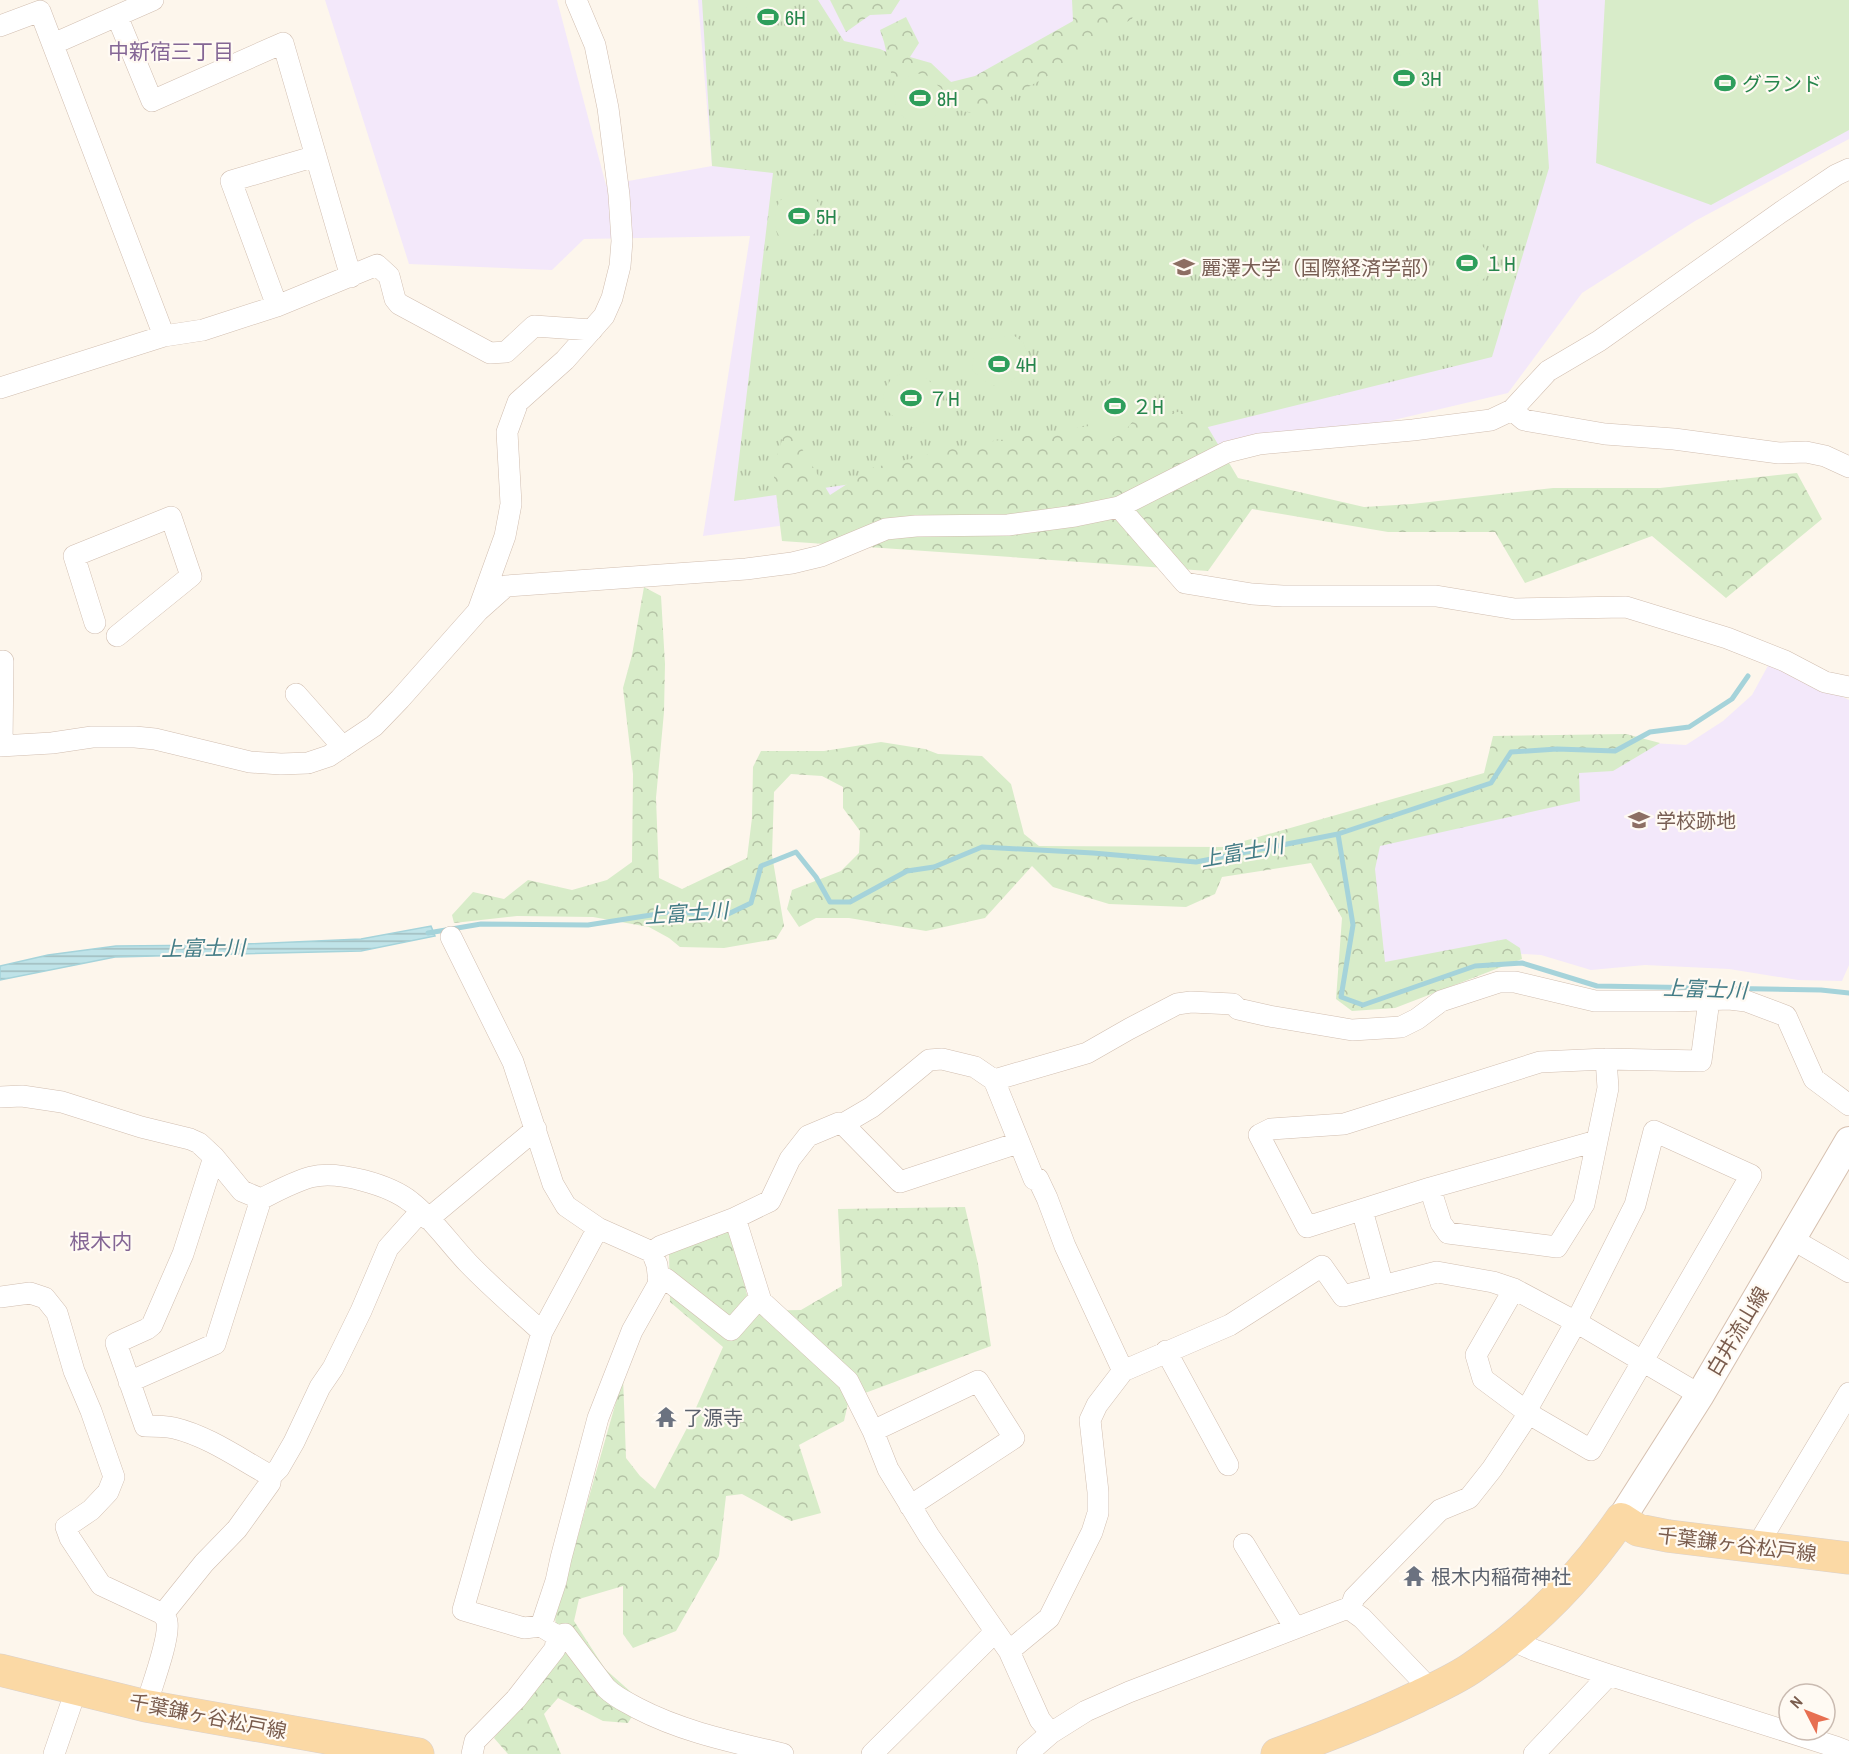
<svg xmlns="http://www.w3.org/2000/svg" width="1849" height="1754" font-family="'Archivo Narrow','Noto Sans JP',sans-serif">
<style>
.education{fill:#f3e8fa}
.grass{fill:url(#grass-tufts)}
.forest{fill:url(#forest-crowns)}
.garden{fill:#d8ecc9}
.water{fill:url(#water-rules);stroke:#a5d3da;stroke-width:1.5}
.lines{fill:none;stroke-linecap:round;stroke-linejoin:round}
.stream{stroke:#a5d3da;stroke-width:5}
.minor-casing{stroke:#d1beb0;stroke-width:22}
.secondary-casing{stroke:#d6c0b0;stroke-width:30}
.primary-casing{stroke:#dad1cd;stroke-width:33}
.minor{stroke:#fff;stroke-width:21}
.secondary{stroke:#fff;stroke-width:28}
.primary{stroke:#fbd9a5;stroke-width:32}
.labels{text-anchor:middle;dominant-baseline:central;stroke-width:4.5;stroke-linejoin:round;paint-order:stroke}
.leisure-label{font-size:20px;fill:#27864d;stroke:#fffaf3;text-anchor:start}
.education-label{font-size:20px;fill:#785e54;stroke:#fffaf3;text-anchor:start}
.street-label{font-size:20px;fill:#7a5c4d;stroke:#fffaf3}
.worship-label{font-size:20px;fill:#5b616d;stroke:#fffaf3;text-anchor:start}
.neighbourhood-label{font-size:21px;fill:#846695;stroke:#fffaf3}
.water-label{font-size:21px;font-style:italic;fill:#437c86;stroke:#fffaf3}
</style>
<defs>
<pattern id="grass-tufts" width="24" height="20" patternUnits="userSpaceOnUse" patternTransform="scale(1.5)"><rect width="24" height="20" fill="#d8ecc9"/><path d="M3 7l-1-3M5 7V3M7 7l1-3M15 17l-1-3M17 17v-4M19 17l1-3" fill="none" stroke="#b4c2a5"/></pattern>
<pattern id="forest-crowns" width="20" height="18" patternUnits="userSpaceOnUse" patternTransform="scale(1.5)"><rect width="20" height="18" fill="#d8ecc9"/><path d="M2 6a3 3 0 1 1 6 0M12 15a3 3 0 1 1 6 0" fill="none" stroke="#b4c2a5"/></pattern>
<pattern id="water-rules" width="6" height="5" patternUnits="userSpaceOnUse" patternTransform="scale(1.5)"><rect width="6" height="5" fill="#bfe3e8"/><path d="M0 2.5h6" fill="none" stroke="#a0bbbe"/></pattern>
</defs>
<rect width="100%" height="100%" fill="#fdf6ec"/>
<path class="education" d="M325,0H557L606,185L712,166L698,0H1849V139L1695,221L1582,293L1508,393L1152,477L703,536L750,236L584,239L552,270L409,264Z
M1770,662L1849,700V965L1842,981L1798,980L1729,969L1645,965L1591,970L1541,955L1504,953L1365,991L1354,845L1523,763L1623,765L1651,743L1686,745L1723,721L1752,695Z"/>
<path class="grass" d="M702,0H818L844,41L880,49L979,95L1116,0H1538L1549,168L1492,357L1155,440L734,501L773,173L712,166Z"/>
<path class="forest" d="M830,0H900L891,14L870,15L846,32Z
M1072,0H1141L1136,6L1132,19L1101,37L1082,55L1058,70L995,106L976,114L954,109L955,97L939,96L892,77L884,42L880,30L906,17L919,43L910,57L931,63L951,82L975,76L1073,21Z
M1197,409L1238,478L1364,507L1412,504L1553,488H1660L1797,473L1822,519L1726,598L1652,536L1525,583L1495,532H1388L1252,509L1208,571L782,541L773,469L787,424L830,495L872,468L968,445Z
M644,587L661,596L665,664L664,712L656,798L659,878L682,889L747,858L752,818L753,767L761,751H824L881,742L925,749L938,754L982,756L1011,784L1024,834L1039,846L1223,847L1484,773L1493,736L1626,734L1660,743L1613,771L1579,773L1580,801L1380,846L1375,869L1385,962L1506,939L1520,948L1522,959L1395,1008L1352,1011L1336,999L1342,918L1311,863L1222,877L1215,894L1186,907L1109,904L1053,887L1032,866L985,918L926,931L849,918H816L799,927L787,909L792,890L841,871L859,853L860,831L843,808V787L822,776L791,774L774,792L772,855L784,926L776,939L724,948L680,947L669,938L649,927L593,917L517,916L454,923L452,915L473,892L504,899L528,880L572,890L607,880L632,862L633,774L623,688L632,655Z
M965,1207L978,1264L991,1346L849,1399L844,1421L799,1445L821,1513L791,1521L742,1494L726,1496L719,1556L676,1631L633,1648L623,1634V1586L579,1599L574,1621L605,1669L641,1701L628,1723L603,1721L558,1698L544,1714L561,1754H508L494,1738L559,1655L555,1617L623,1377L626,1458L640,1476L655,1489L687,1428L723,1347L670,1302L669,1253L731,1230L751,1311L801,1310L842,1286L838,1209Z"/>
<path class="garden" d="M752,0H785L788,4L786,20C768,26 750,33 746,7Z
M1605,0H1849V130L1711,205L1596,163Z
M1408,53C1424,62 1438,79 1426,98C1423,103 1416,107 1412,112C1390,111 1385,105 1375,87C1382,67 1386,58 1408,53Z
M915,73L926,75L945,92C930,166 861,93 915,73Z
M798,190C812,195 818,198 823,212L815,233L802,245L786,246C771,226 774,224 779,201Z
M1476,239L1485,249L1491,260L1486,276L1477,286L1466,287L1450,282L1444,265C1451,249 1459,240 1476,239Z
M1013,335L1023,342L1029,357L1021,374L1002,388L988,384L973,371C972,337 984,340 1013,335Z
M907,370C928,378 934,379 939,403L929,418L915,428C899,422 877,410 885,390C887,386 890,380 893,377C897,375 903,373 907,370Z
M1127,376C1132,383 1136,389 1138,398C1142,414 1126,434 1111,439C1106,441 1101,440 1096,439L1088,429L1089,412L1098,394L1111,382Z"/>
<path class="water" d="M431,926L435,936L361,951L115,957L0,980V966L48,955L116,946L224,945L361,939Z"/>
<g class="lines">
<path class="stream" d="M1338,834L1491,783L1511,752L1557,749L1615,751L1650,732L1689,727L1732,699L1748,676
M428,933L481,924L588,925L670,912L726,915L751,903L761,866L796,852L816,877L830,902H850L907,871L934,867L982,847L1093,853L1196,862L1338,834L1353,925L1341,997L1363,1005L1475,966L1522,963L1597,986L1821,990L1849,993"/>
<defs>
<path id="minor" d="M117,16L152,101L283,43L351,277
M0,26L40,11L164,336
M53,44L153,0
M277,306L231,181L316,156
M0,388L164,336L203,330L277,306L377,265L389,276L395,299L399,304L490,353L506,352L534,326L592,330
M1512,410L1524,420L1605,434L1674,439L1779,453L1806,452L1825,456L1849,467
M1119,507L1185,583L1252,594L1283,596H1436L1515,609L1626,607L1727,638L1785,661L1825,682L1849,687
M479,608L505,536L511,504L507,432L518,402L565,360L604,316L612,298L620,266L622,241L619,195L608,108L595,45L576,0
M95,623L74,556L171,517L191,576L117,636
M296,694L343,747
M2,745L3,661
M0,746L52,743L92,737H135L155,739L250,762L281,764L308,763L329,756L374,726L400,699L478,611L506,586L746,569L792,563L821,556L886,529L916,526L1008,525L1075,516L1119,507L1227,452L1259,444L1413,430L1491,420L1512,410L1548,371L1599,341L1781,212L1836,175L1849,169
M451,937L513,1062L553,1184L566,1206L598,1228L652,1252L657,1265L659,1283L632,1331L598,1418L561,1558L556,1581L541,1626
M994,1080L1087,1053L1129,1029L1177,1004L1191,1002L1233,1004L1238,1009L1269,1016L1352,1030L1401,1027L1417,1019L1441,1001L1499,982H1515L1595,1001H1675L1729,999L1746,1001L1786,1016L1814,1079L1849,1105
M0,1097L22,1096L62,1102L141,1127L190,1139L199,1143L214,1157L242,1191L261,1199C277,1191 293,1182 311,1177C338,1170 390,1185 411,1202C433,1219 449,1243 468,1263C491,1287 517,1309 542,1332
M1596,1141L1430,1188L1307,1227L1259,1135L1271,1129L1344,1124L1540,1062L1606,1059L1701,1061L1709,1000
M1018,1143L900,1182L843,1124L872,1107L929,1060L942,1059L975,1067L994,1080L1034,1179H1038L1047,1198L1065,1246L1123,1371
M214,1157L183,1254L152,1325L147,1329L116,1343L145,1426C155,1426 165,1426 174,1428C208,1436 240,1459 271,1476
M1430,1188L1441,1223L1448,1233L1557,1247L1584,1204L1608,1088L1606,1059
M1362,1210L1383,1286
M735,1218L761,1301L848,1381L873,1431L888,1469L929,1536L1009,1651L1040,1720L1051,1733
M428,1219L536,1129
M598,1228L542,1332L463,1610L524,1628L541,1626L557,1636L565,1634L606,1688C615,1697 626,1702 637,1708C683,1732 733,1742 783,1754
M1792,1239L1849,1272
M652,1252L661,1246L735,1218L770,1201L790,1159L808,1136L839,1123L843,1124
M658,1278L666,1279L731,1330L753,1305L761,1301
M1514,1289L1476,1355L1483,1379L1526,1411L1536,1418L1591,1450L1751,1175L1654,1131L1635,1205L1576,1322L1526,1411
M0,1297L30,1293L45,1298L57,1313L74,1371L91,1411L114,1477L108,1492L91,1510L66,1527L70,1538L101,1585L163,1614C164,1617 167,1619 167,1622C170,1639 151,1688 146,1706
M1166,1351L1228,1465
M129,1382L215,1344L261,1199
M873,1431L978,1381L1014,1438L910,1506
M1244,1544L1295,1628
M1757,1546L1849,1393
M1350,1610L1354,1598L1440,1510L1469,1498L1492,1469L1529,1413
M163,1614L204,1563L237,1529L270,1483L271,1476L279,1468L294,1442L320,1387L333,1368L361,1311L388,1248L421,1211
M1511,1640L1534,1650L1609,1675L1836,1747L1849,1752
M1009,1651L1049,1618L1092,1532L1098,1513V1492L1090,1420L1097,1405L1123,1371L1230,1325L1322,1266L1343,1296L1437,1272L1493,1282L1514,1289L1576,1322L1700,1395
M54,1754L76,1690
M472,1754L475,1741L516,1699L555,1649L557,1636
M872,1754L995,1632
M1027,1754L1051,1733L1086,1711L1129,1692L1348,1608L1362,1618L1431,1690
M1534,1754L1609,1675"/>
<path id="secondary" d="M1621,1519L1700,1395L1849,1141"/>
<path id="primary" d="M0,1670L146,1706L418,1754
M1277,1754C1325,1737 1371,1719 1417,1697C1435,1688 1456,1679 1473,1667C1531,1628 1581,1577 1621,1519L1638,1530L1668,1536L1849,1558"/>
</defs>
<use href="#minor" class="minor-casing"/>
<use href="#secondary" class="secondary-casing"/>
<use href="#primary" class="primary-casing"/>
<use href="#minor" class="minor"/>
<use href="#secondary" class="secondary"/>
<use href="#primary" class="primary"/>
</g>
<defs>
<symbol id="stadium-bare" viewBox="-9 -9 18 18"><path d="M0-5a6.5 5 0 1 0 0 10a6.5 5 0 1 0 0-10ZM-3.5-1.8h7v3.6h-7Z" fill="#2e9e5b" stroke="#fffaf3" stroke-width="2.5" paint-order="stroke"/></symbol>
<symbol id="university-bare" viewBox="-9 -9 18 18"><path d="M0-5L7-2L0 1L-7-2ZM-4 1L0 2.5L4 1V4Q0 6-4 4Z" fill="#8d6e63" stroke="#fffaf3" stroke-width="2.5" paint-order="stroke"/></symbol>
<symbol id="school-bare" viewBox="-9 -9 18 18"><path d="M0-5L7-2L0 1L-7-2ZM-4 1L0 2.5L4 1V4Q0 6-4 4Z" fill="#8d6e63" stroke="#fffaf3" stroke-width="2.5" paint-order="stroke"/></symbol>
<symbol id="temple-bare" viewBox="-9 -9 18 18"><path d="M0-6L5-2H3V0L6.5 2.5H4V6H1.5V3h-3V6H-4V2.5H-6.5L-3 0V-2H-5Z" fill="#6b7280" stroke="#fffaf3" stroke-width="2.5" paint-order="stroke"/></symbol>
</defs>
<g fill-rule="evenodd">
<use href="#stadium-bare" x="753" y="2" width="30" height="30"/>
<use href="#stadium-bare" x="1389" y="63" width="30" height="30"/>
<use href="#stadium-bare" x="1710" y="68" width="30" height="30"/>
<use href="#stadium-bare" x="905" y="83" width="30" height="30"/>
<use href="#stadium-bare" x="784" y="201" width="30" height="30"/>
<use href="#stadium-bare" x="1452" y="248" width="30" height="30"/>
<use href="#university-bare" x="1169" y="252" width="30" height="30"/>
<use href="#stadium-bare" x="984" y="349" width="30" height="30"/>
<use href="#stadium-bare" x="896" y="383" width="30" height="30"/>
<use href="#stadium-bare" x="1100" y="391" width="30" height="30"/>
<use href="#school-bare" x="1624" y="805" width="30" height="30"/>
<use href="#temple-bare" x="651" y="1402" width="30" height="30"/>
<use href="#temple-bare" x="1399" y="1561" width="30" height="30"/>
</g>
<g class="labels">
<g class="leisure-label">
<text x="785" y="17">6H</text>
<text x="1421" y="78">3H</text>
<text x="1742" y="83">グランド</text>
<text x="937" y="98">8H</text>
<text x="816" y="216">5H</text>
<text x="1484" y="263">１H</text>
<text x="1016" y="364">4H</text>
<text x="928" y="398">７H</text>
<text x="1132" y="406">２H</text>
</g>
<g class="education-label">
<text x="1201" y="267">麗澤大学（国際経済学部）</text>
<text x="1656" y="820">学校跡地</text>
</g>
<g class="street-label">
<text transform="translate(1737 1331) rotate(-59)">白井流山線</text>
<text transform="translate(1737 1544) rotate(7)">千葉鎌ヶ谷松戸線</text>
<text transform="translate(208 1716) rotate(11)">千葉鎌ヶ谷松戸線</text>
</g>
<g class="worship-label">
<text x="683" y="1417">了源寺</text>
<text x="1431" y="1576">根木内稲荷神社</text>
</g>
<g class="neighbourhood-label">
<text x="171" y="51">中新宿三丁目</text>
<text x="101" y="1241">根木内</text>
</g>
<g class="water-label">
<text transform="translate(1242 852) rotate(-10)">上富士川</text>
<text transform="translate(686 913) rotate(-4)">上富士川</text>
<text transform="translate(203 948) rotate(-1)">上富士川</text>
<text transform="translate(1705 989) rotate(2)">上富士川</text>
</g>
</g>
<g transform="translate(1807 1712) rotate(312)"><circle r="28" fill="#fffaf3" stroke="#cabbb1" stroke-width="1.5"/>
<path d="M0-4.5L10 22L0 15L-10 22Z" fill="#e76f51"/>
<text y="-9" font-size="16" font-weight="bold" text-anchor="middle" fill="#7a5c4d">N</text>
</g>
</svg>
